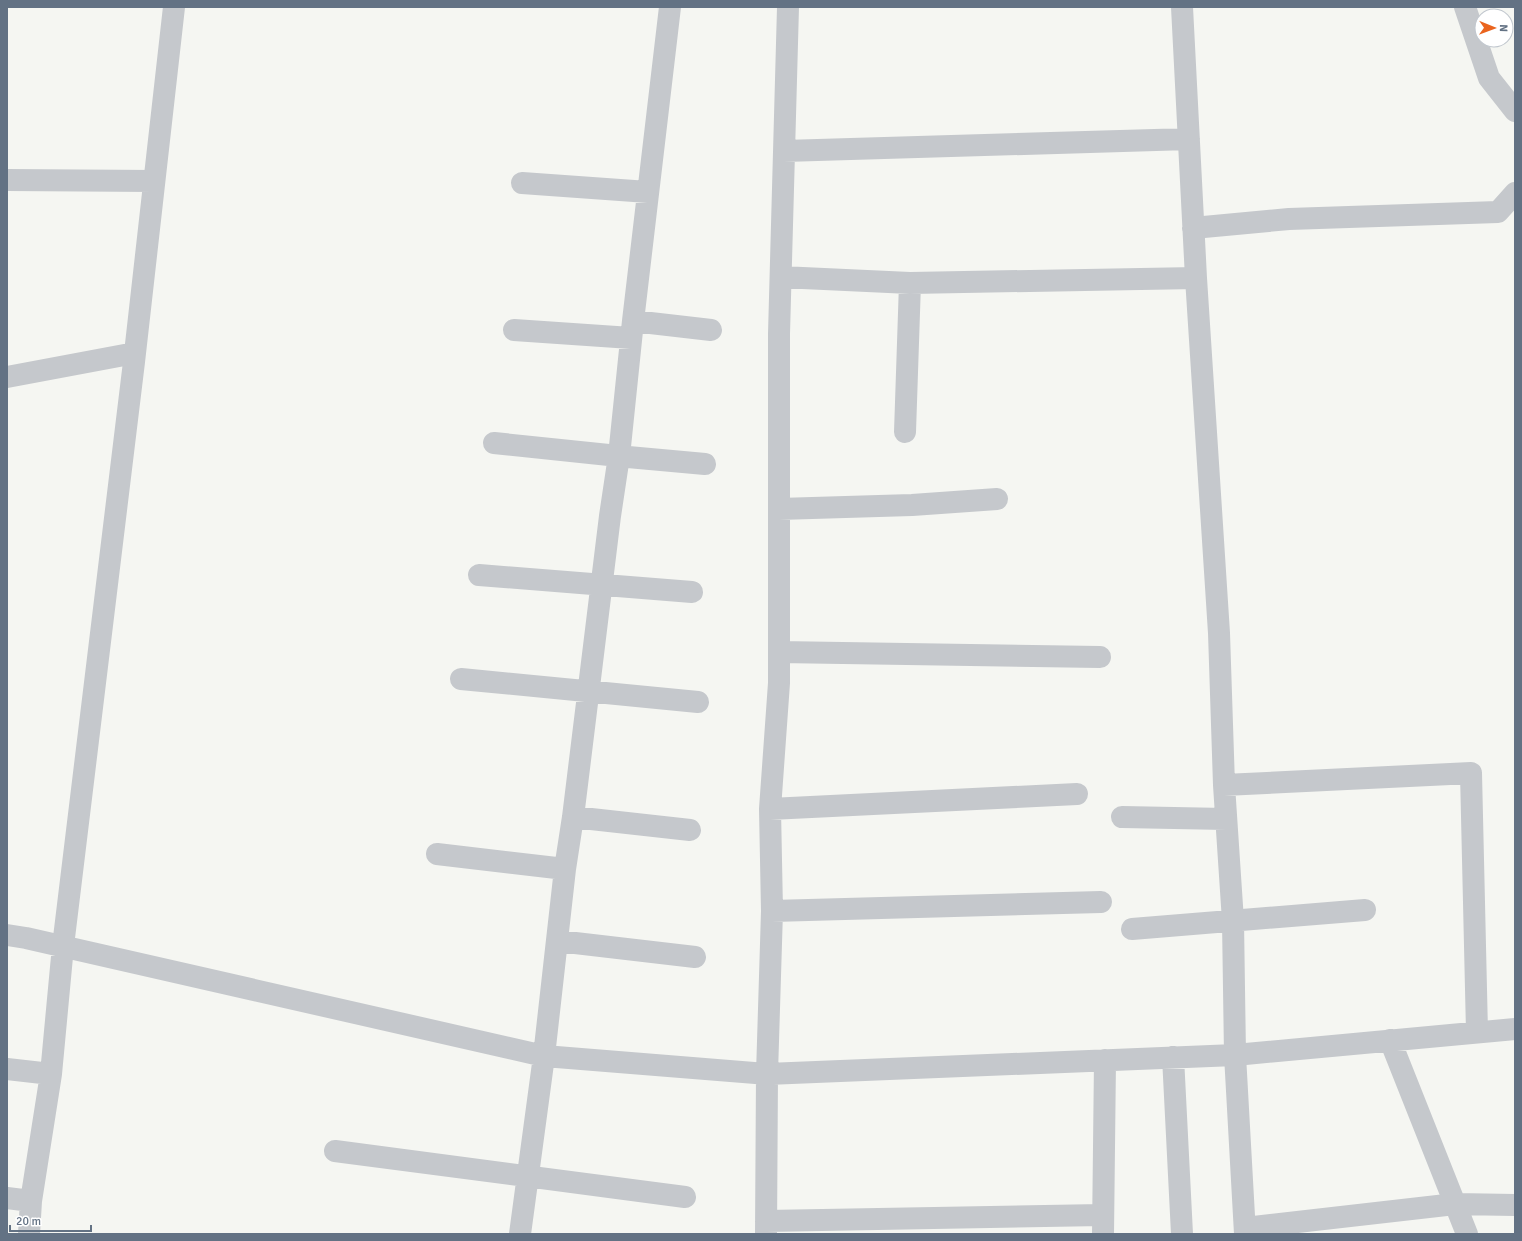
<svg xmlns="http://www.w3.org/2000/svg" width="1522" height="1241" font-family="Signika,sans-serif">
<style>
.lines{fill:none;stroke-linecap:round;stroke-linejoin:round}
.minor{stroke:#c5c8cc;stroke-width:22}
</style>
<rect width="100%" height="100%" fill="#f5f6f2"/>
<g class="lines">
<path class="minor" d="M1182,7L1196,278L1219,633L1224,785L1233,921L1235,1055L1245,1234
M1465,7L1489,78L1515,111
M784,151L1189,139
M7,180L154,181
M522,183L648,192
M1193,228L1289,219L1498,212L1515,193
M781,277L910,283L1196,278
M633,321L711,330
M514,330L631,338
M7,377L135,353
M905,432L910,283
M494,443L628,457L705,464
M779,509L912,505L997,499
M479,575L692,592
M779,652L1100,657
M461,679L698,702
M1224,785L1471,773L1477,1032
M770,809L1077,794
M573,817L690,830
M1122,817L1226,819
M437,854L565,869
M772,911L1101,902
M1132,929L1365,910
M7,935L26,938L544,1056L767,1074L1235,1055L1515,1029
M558,941L695,957
M1390,1040L1467,1234
M1173,1057L1182,1234
M7,1069L51,1074
M335,1151L685,1197
M7,1198L31,1201
M766,1221L1102,1215
M1245,1228L1455,1204L1515,1205
M29,1234L31,1201L51,1074L63,946L134,362L174,7
M520,1234L544,1056L565,869L573,817L610,516L619,456L633,321L670,7
M766,1234L767,1074L772,911L770,809L779,683V334L788,7
M1103,1234L1105,1060"/>
</g>
<rect width="1522" height="1241" fill="none" stroke="#637284" stroke-width="16"/>
<g transform="translate(1494 28) rotate(91)"><circle r="19" fill="#ffffff" stroke="#c1c7ce"/>
<path d="M0-3L7 15L0 10L-7 15Z" fill="#ea641e"/>
<text y="-6" font-size="11" font-weight="bold" text-anchor="middle" fill="#637284">N</text>
</g>
<path d="M10 1225v6h81v-6" fill="none" stroke="#637284" stroke-width="2"/>
<text x="16" y="1225" font-size="12" fill="#637284" stroke="#ffffff" stroke-width="3" paint-order="stroke">20 m</text>
</svg>
